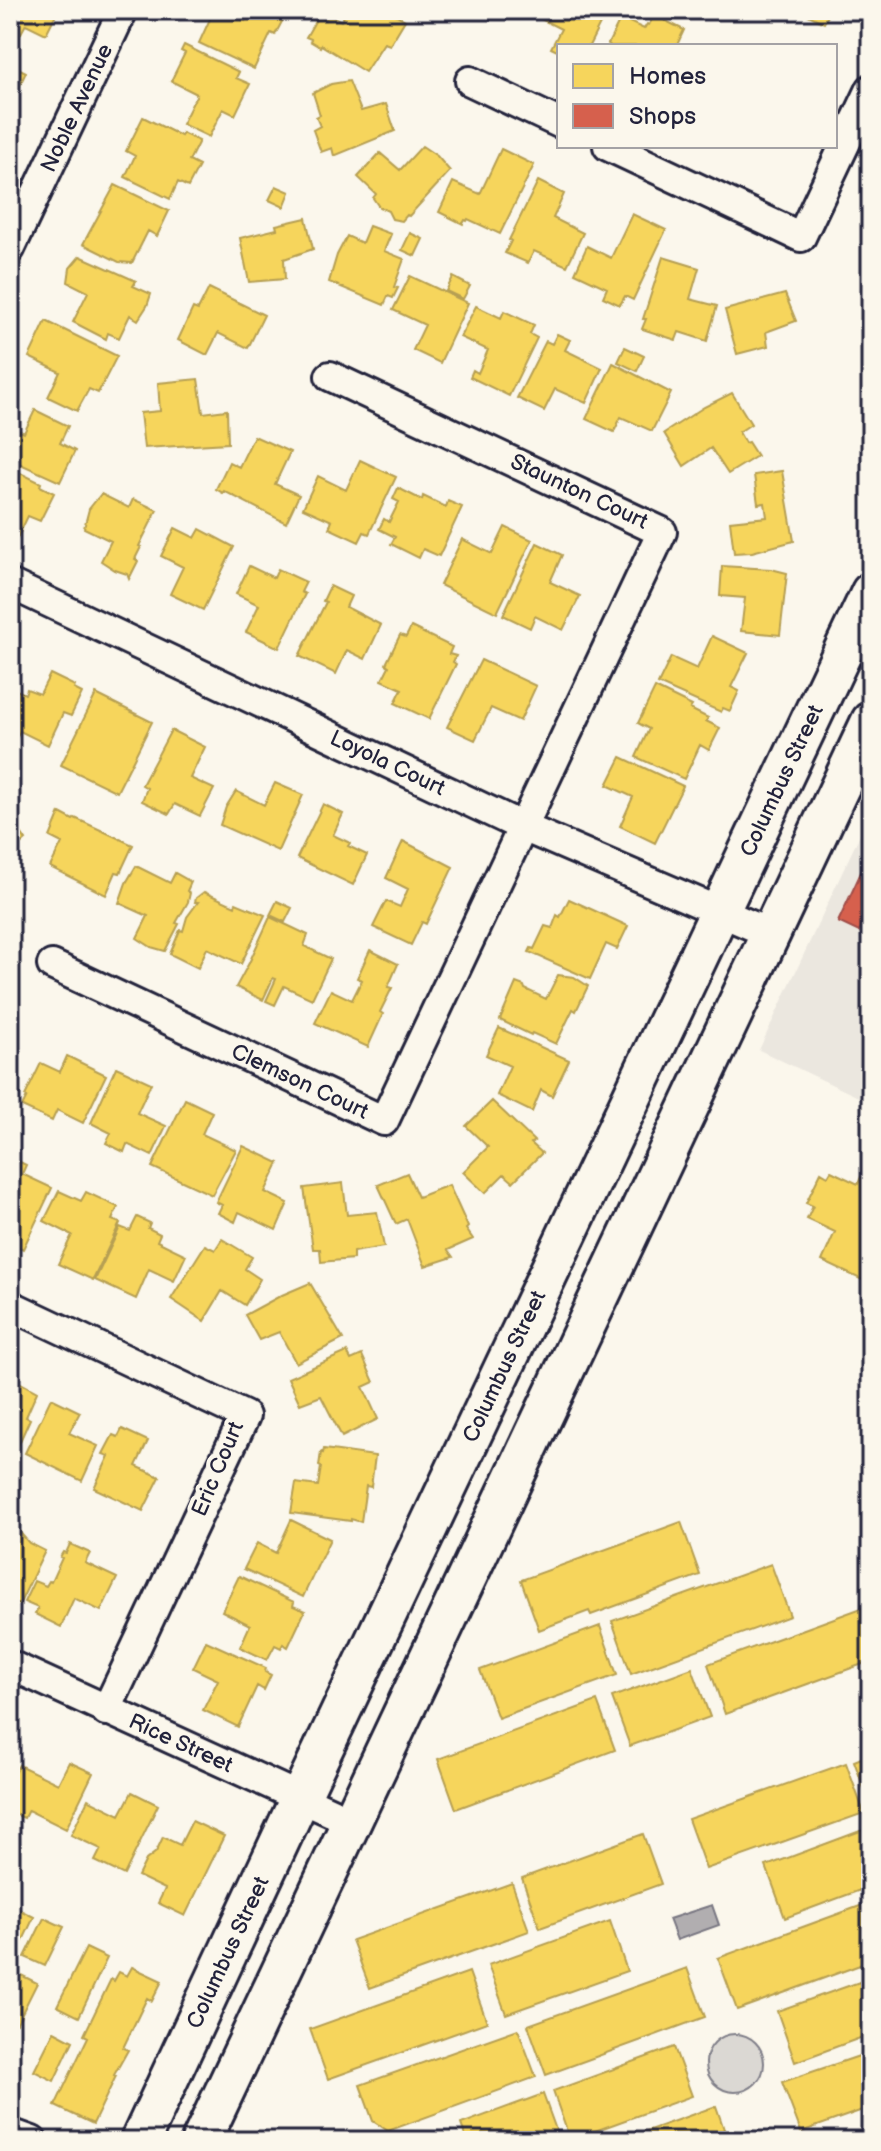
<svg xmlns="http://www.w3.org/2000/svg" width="881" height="2151" font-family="'Balsamiq Sans',sans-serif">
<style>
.built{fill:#ebe7df}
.green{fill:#dbd8d3;stroke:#7e7d87;stroke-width:2}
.water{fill:#b1aeb0;stroke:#787681;stroke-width:2}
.homes{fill:#f6d55c;stroke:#b69f52;stroke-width:2}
.shops{fill:#d6604d;stroke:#a04d48;stroke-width:2}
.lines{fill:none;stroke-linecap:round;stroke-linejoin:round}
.street-casing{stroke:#22223b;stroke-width:34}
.secondary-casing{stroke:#22223b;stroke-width:44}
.street{stroke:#fbf7ec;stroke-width:28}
.secondary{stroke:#fbf7ec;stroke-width:38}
.labels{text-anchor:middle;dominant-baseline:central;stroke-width:8;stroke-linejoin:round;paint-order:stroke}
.street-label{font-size:22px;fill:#22223b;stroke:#fbf7ec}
</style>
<rect width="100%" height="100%" fill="#fbf7ec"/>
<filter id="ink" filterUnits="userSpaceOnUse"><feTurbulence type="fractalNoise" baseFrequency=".0125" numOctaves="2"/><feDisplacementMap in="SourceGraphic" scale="16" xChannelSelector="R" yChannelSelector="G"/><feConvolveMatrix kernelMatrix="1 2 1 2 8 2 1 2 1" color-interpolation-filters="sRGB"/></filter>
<g filter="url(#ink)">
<path class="built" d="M871,811V1103L759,1050Z"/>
<path class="green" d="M706 2063a29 29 0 1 1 58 0a29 29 0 1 1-58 0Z"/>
<path class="water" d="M712,1905L719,1925L677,1940L669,1919Z"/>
<path class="homes" d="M10,10H58L46,34L26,24L20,35L16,33L10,45Z
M214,10H222L245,21L250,10H284L287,12L275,35L271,33L254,69L199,43Z
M348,10H388L405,20L390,45L384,43L365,72L321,45L320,47L310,41L311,39L306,37L318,16L325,20L329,14L341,21Z
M533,10H607L589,46H559V52L551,48L561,29L531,14Z
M799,10H831L824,23Z
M654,15L684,30L677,45L679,46H611L608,44L621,18L644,29L647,24L649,25Z
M184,45L239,72L236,78L250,84L235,115L223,109L209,137L182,124L197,94L171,81L185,53L181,51Z
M10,64L26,72L13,100L10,98Z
M349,81L361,111L386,104L395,131L334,156L332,148L321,152L313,130L320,126L316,117L320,115L313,93L331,84Z
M143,117L181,136L182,133L199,141L189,161L199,166L188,187L178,182L170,199L125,177L135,156L126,151Z
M422,146L437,156L450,171L409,216L407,215L402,221L392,219L388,211L379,207L373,198L376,194L358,177L380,153L400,170Z
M501,149L534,165L500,234L468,219L467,221L465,220L463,224L439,212L453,182L480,194Z
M538,181L564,194L553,218L583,233L567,266L534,251L528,263L505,253L511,241L509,240Z
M115,185L169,211L157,236L148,231L132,263L119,262L83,244Z
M276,186L290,192L284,207L269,200Z
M632,214L666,230L633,300L625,296L620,305L603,297L607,288L575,273L587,246L611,258Z
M306,218L313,249L284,259L285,279L249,282L240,238L277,229L276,225Z
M369,226L391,234L384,251L404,259L394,287L398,288L393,298L388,296L384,305L329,282L337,255L347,236L362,243Z
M410,233L423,239L415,256L402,250Z
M80,256L136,281L133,286L151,294L147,306L138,320L130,315L119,338L108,333L106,339L73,322L88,292L68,282L70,268Z
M663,257L699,268L690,299L717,306L707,341L679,332L676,340L642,329L646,319H643Z
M410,276L468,303L440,363L413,350L425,325L393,310Z
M453,277L470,286L463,299L446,291Z
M209,288L264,315L248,348L218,333L207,355L178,340L193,308L198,310Z
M785,294L796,321L766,332L768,346L737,354L725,310Z
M476,306L501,318L504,311L534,325L530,334L537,338L509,396L470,377L473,370L478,373L488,350L460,337Z
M46,321L117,356L98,393L89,389L77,411L48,397L60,372L29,357Z
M557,334L570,340L565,350L602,368L586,403L555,389L544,411L517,398L546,341L552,344Z
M625,347L644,356L637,371L618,362Z
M613,363L671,393L652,431L621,417L614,432L586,419Z
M198,379L203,413L227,410L228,443L144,448L140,413L160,411L158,383Z
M732,393L751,424L739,432L745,443L748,442L757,456L728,474L711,448L684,466L664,433L704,407Z
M35,410L68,426L60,443L75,451L60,482L14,461L13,463L10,461V426L24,433Z
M254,436L290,452L275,484L299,495L286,523L224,491L223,493L216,489L229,462L239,467Z
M360,460L396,477L369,534L364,532L359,542L329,528L332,521L303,508L318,476L346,490Z
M10,468L41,483L40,486L54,493L40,521L28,516L16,541L10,538Z
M782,471L794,541L752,552L734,553L730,521L767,517L765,503L758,504L754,475Z
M398,488L422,500L423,496L446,507L448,501L462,507L439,556L423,549L419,558L391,544L395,537L379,529L384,519L389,522L399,502L393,499Z
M101,494L129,508L133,499L157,510L139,546L141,547L135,559L138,561L129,579L127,574L115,570L101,561L111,541L84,528L89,509Z
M505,527L532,540L497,613L440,585L462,539L492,554Z
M175,528L195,538L200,529L234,547L203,610L170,594L183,567L161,556Z
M537,543L562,555L550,582L580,596L563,630L535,616L530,628L503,615Z
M249,566L274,578L278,569L306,582L301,592L305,594L279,648L246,632L259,605L236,594Z
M722,566L771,569L787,573L780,635L741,631L745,598L720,596Z
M330,586L351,596L346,607L381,625L365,659L347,650L336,674L299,656L326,602L323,601Z
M411,627L452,647L449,654L456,656L453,662L456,664L429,719L395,703L402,689L382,680L389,666L386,664L400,635L406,637Z
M712,636L748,653L731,687L739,691L730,711L723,708L721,712L658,684L671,657L697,669Z
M481,660L536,686L520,721L491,708L475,740L447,727Z
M50,674L75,686L74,689L82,693L71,716L63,713L48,745L20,731L13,745L10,744V687L25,694L27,689L40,694Z
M655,688L692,706L690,709L708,718L706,721L720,728L709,750L700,745L684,779L636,757L649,729L638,723Z
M96,694L152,722L117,792L61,765Z
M171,730L205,747L190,778L214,789L200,816L175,804L169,814L142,801L147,788L142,785Z
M621,757L683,786L655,843L620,826L633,797L607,785Z
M275,783L303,795L278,851L220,825L226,807L236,791L264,805Z
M323,804L343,814L333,835L350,843L348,846L367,855L353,885L297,858Z
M60,813L73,820L75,818L133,845L120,873L116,872L106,895L50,867L62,843L50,837Z
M10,816L26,840L10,854Z
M403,841L453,867L426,924L422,922L411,945L373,927L386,901L400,907L408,889L386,878Z
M136,866L170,883L175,873L191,882L187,891L190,893L188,902L176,923L179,924L165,951L151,947L137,938L148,916L119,903L126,883Z
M204,892L235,906L236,903L265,915L241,964L207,948L198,968L170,954L180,930L183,931L187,917L198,902H195L196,898Z
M569,899L628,926L617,949L606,944L590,979L529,952L531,948L534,949L545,926L552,928L557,915L560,917Z
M277,901L292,908L285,922L270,915Z
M270,917L308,935L304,946L331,959L312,999L284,986L275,1005L266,1001L276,979L273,978L263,1000L236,987L249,963Z
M370,950L398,964L388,987L392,988L380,1012L383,1014L368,1047L315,1023L331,990L352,1000L362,980L357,978Z
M558,975L574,977L588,986L576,1011L573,1009L556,1044L532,1033L531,1035L500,1020L516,983L524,986L525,989L546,999Z
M499,1028L569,1060L552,1096L541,1090L532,1112L497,1095L510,1066L486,1055Z
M67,1056L106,1075L83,1123L57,1110L52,1121L22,1107L27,1097L25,1096L41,1063L60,1072Z
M116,1067L151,1083L137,1113L166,1126L152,1156L127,1144L124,1152L106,1143L111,1133L91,1123Z
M185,1099L212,1112L202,1134L236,1150L212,1195L152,1167Z
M492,1101L534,1141L531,1143L542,1153L513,1182L504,1174L485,1193L463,1172L488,1147L466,1126Z
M243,1146L279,1163L265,1192L288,1203L276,1230L239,1212L235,1222L218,1213L222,1205L216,1202Z
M10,1157L26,1165L22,1174L52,1188L23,1249L10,1243Z
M831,1171L858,1184L861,1177L871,1182V1284L822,1261L835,1232L807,1219L813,1206L806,1203L821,1172L828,1176Z
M407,1173L418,1197L449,1185L468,1227L466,1229L473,1239L448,1250L453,1257L425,1266L407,1219L396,1224L378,1185Z
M343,1183L347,1215L377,1212L384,1247L353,1252V1259L321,1262L320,1249H313L304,1188Z
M59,1191L81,1201L86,1192L118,1207L112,1220L120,1223L93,1280L58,1264L72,1235L44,1221Z
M137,1217L150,1223L148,1228L160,1234L157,1241L186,1255L174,1281L149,1269L136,1299L95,1280L120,1227L130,1231Z
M222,1239L252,1257L245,1269L260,1279L245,1305L222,1291L204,1321L171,1299L205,1245L215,1250Z
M310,1283L343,1339L296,1363L279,1332L259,1340L245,1315L282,1295Z
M347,1352L351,1360L362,1355L374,1382L363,1387L378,1419L342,1437L321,1396L300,1404L288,1378Z
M10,1377L37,1392L26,1417L30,1419L17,1448L10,1445Z
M51,1398L80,1412L69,1433L98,1446L82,1481L25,1453Z
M122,1429L148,1441L136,1466L160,1477L143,1511L94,1488L109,1456L103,1454L113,1435L118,1437Z
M324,1449L375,1456L371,1487L366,1486L361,1522L351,1519V1521L291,1513L296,1483L318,1486L321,1467L319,1466L321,1452L323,1453Z
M291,1520L330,1539L303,1597L244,1569L257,1543L276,1553Z
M10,1521L29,1543L45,1551L19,1605L10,1601Z
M681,1522L700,1575L591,1615L589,1611L539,1630L521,1580Z
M70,1544L90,1553L85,1563L117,1578L101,1611L74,1598L61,1627L35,1614L38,1608L24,1602L34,1581L46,1586L49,1581L51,1582L62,1558L60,1557L63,1552L66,1553Z
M771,1564L790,1616L631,1674L612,1621Z
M239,1576L294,1602L293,1606L305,1611L288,1647L283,1644L281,1648L275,1645L267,1660L240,1647L250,1625L222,1611Z
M867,1606L871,1617V1661L725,1714L708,1664Z
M600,1626L617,1675L498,1718L480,1670Z
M206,1641L266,1668L265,1672L271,1675L264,1690L257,1686L238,1727L203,1710L218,1680L193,1668Z
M692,1668L710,1717L630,1746L612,1697Z
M597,1701L615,1750L456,1809L438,1759Z
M871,1754V1807L854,1761Z
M69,1762L93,1773L66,1829L28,1810L24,1818L10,1812V1779L19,1765L58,1784Z
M846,1763L864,1813L706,1869L688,1819Z
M132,1792L158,1805L124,1875L95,1861L101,1849L71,1835L88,1799L120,1815Z
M192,1821L224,1836L185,1916L158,1903L165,1889L138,1876L146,1860L156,1852L163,1837L180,1845Z
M871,1827V1886L785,1918L766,1866Z
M643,1834L661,1884L540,1928L522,1878Z
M512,1883L529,1931L370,1988L352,1940Z
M871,1902V1961L737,2010L718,1958Z
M10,1905L34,1917L10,1968Z
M44,1918L64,1927L45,1966L25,1957Z
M610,1921L627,1971L506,2014L488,1965Z
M86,1948L107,1958L79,2017L57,2006Z
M132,1967L162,1981L152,2001L147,1998L123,2048L128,2050L114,2075L116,2076L93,2124L55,2106L88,2037L84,2035L111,1979L114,1981L119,1972L127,1976Z
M687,1968L705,2017L546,2075L528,2025Z
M469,1972L487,2022L328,2079L310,2029Z
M17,1973L37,1983L17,2023L10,2020V1988Z
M871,1978V2034L795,2062L777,2011Z
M518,2029L536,2077L388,2131L373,2121L360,2085Z
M54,2031L73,2041L54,2081L34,2071Z
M674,2047L692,2096L570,2140L553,2091Z
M871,2052V2107L801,2132L782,2082Z
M543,2094L560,2141H467L461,2124Z
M716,2106L728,2141H619Z"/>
<path class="shops" d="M871,851V907L859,932L838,922Z"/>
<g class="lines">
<defs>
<g id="street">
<path d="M470,81L559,123"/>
<path d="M608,146L801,237L871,89"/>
<path id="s1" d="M10,249L123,10"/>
<path id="s2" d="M10,584L523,827L771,934"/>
<path id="s3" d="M52,965L384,1121L662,532L330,376"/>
<path d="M10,1305L245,1416L106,1711"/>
<path id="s4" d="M10,1665L351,1821"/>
<path d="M10,2133L32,2141"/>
</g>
<g id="secondary">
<path id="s5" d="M140,2141L300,1798L871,592"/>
<path d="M201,2141L871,721"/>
</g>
</defs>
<use href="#street" class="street-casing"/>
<use href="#secondary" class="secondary-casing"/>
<use href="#street" class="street"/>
<use href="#secondary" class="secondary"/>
</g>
</g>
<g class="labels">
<g class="street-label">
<text stroke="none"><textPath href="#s1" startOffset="156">Noble Avenue</textPath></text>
<text transform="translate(579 492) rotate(25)">Staunton Court</text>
<text stroke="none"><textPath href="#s2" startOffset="418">Loyola Court</textPath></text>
<text stroke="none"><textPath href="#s5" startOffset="1504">Columbus Street</textPath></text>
<text stroke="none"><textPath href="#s3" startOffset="274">Clemson Court</textPath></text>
<text stroke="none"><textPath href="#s5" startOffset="856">Columbus Street</textPath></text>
<text transform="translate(218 1469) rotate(-67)">Eric Court</text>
<text stroke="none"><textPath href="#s4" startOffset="188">Rice Street</textPath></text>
<text stroke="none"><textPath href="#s5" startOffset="208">Columbus Street</textPath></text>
</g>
</g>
<rect width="881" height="2151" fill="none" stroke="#fbf7ec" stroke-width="40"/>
<rect x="20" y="20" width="841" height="2111" fill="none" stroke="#22223b" stroke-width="3" filter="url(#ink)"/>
<rect x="557" y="44" width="280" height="104" fill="#fbf7ec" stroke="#a4a2a5" stroke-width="2"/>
<rect x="573" y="64" width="40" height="24" fill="#f6d55c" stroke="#a4a2a5" stroke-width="2"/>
<text x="629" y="84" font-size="24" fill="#22223b">Homes</text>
<rect x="573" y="104" width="40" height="24" fill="#d6604d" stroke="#a4a2a5" stroke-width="2"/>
<text x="629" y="124" font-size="24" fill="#22223b">Shops</text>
</svg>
